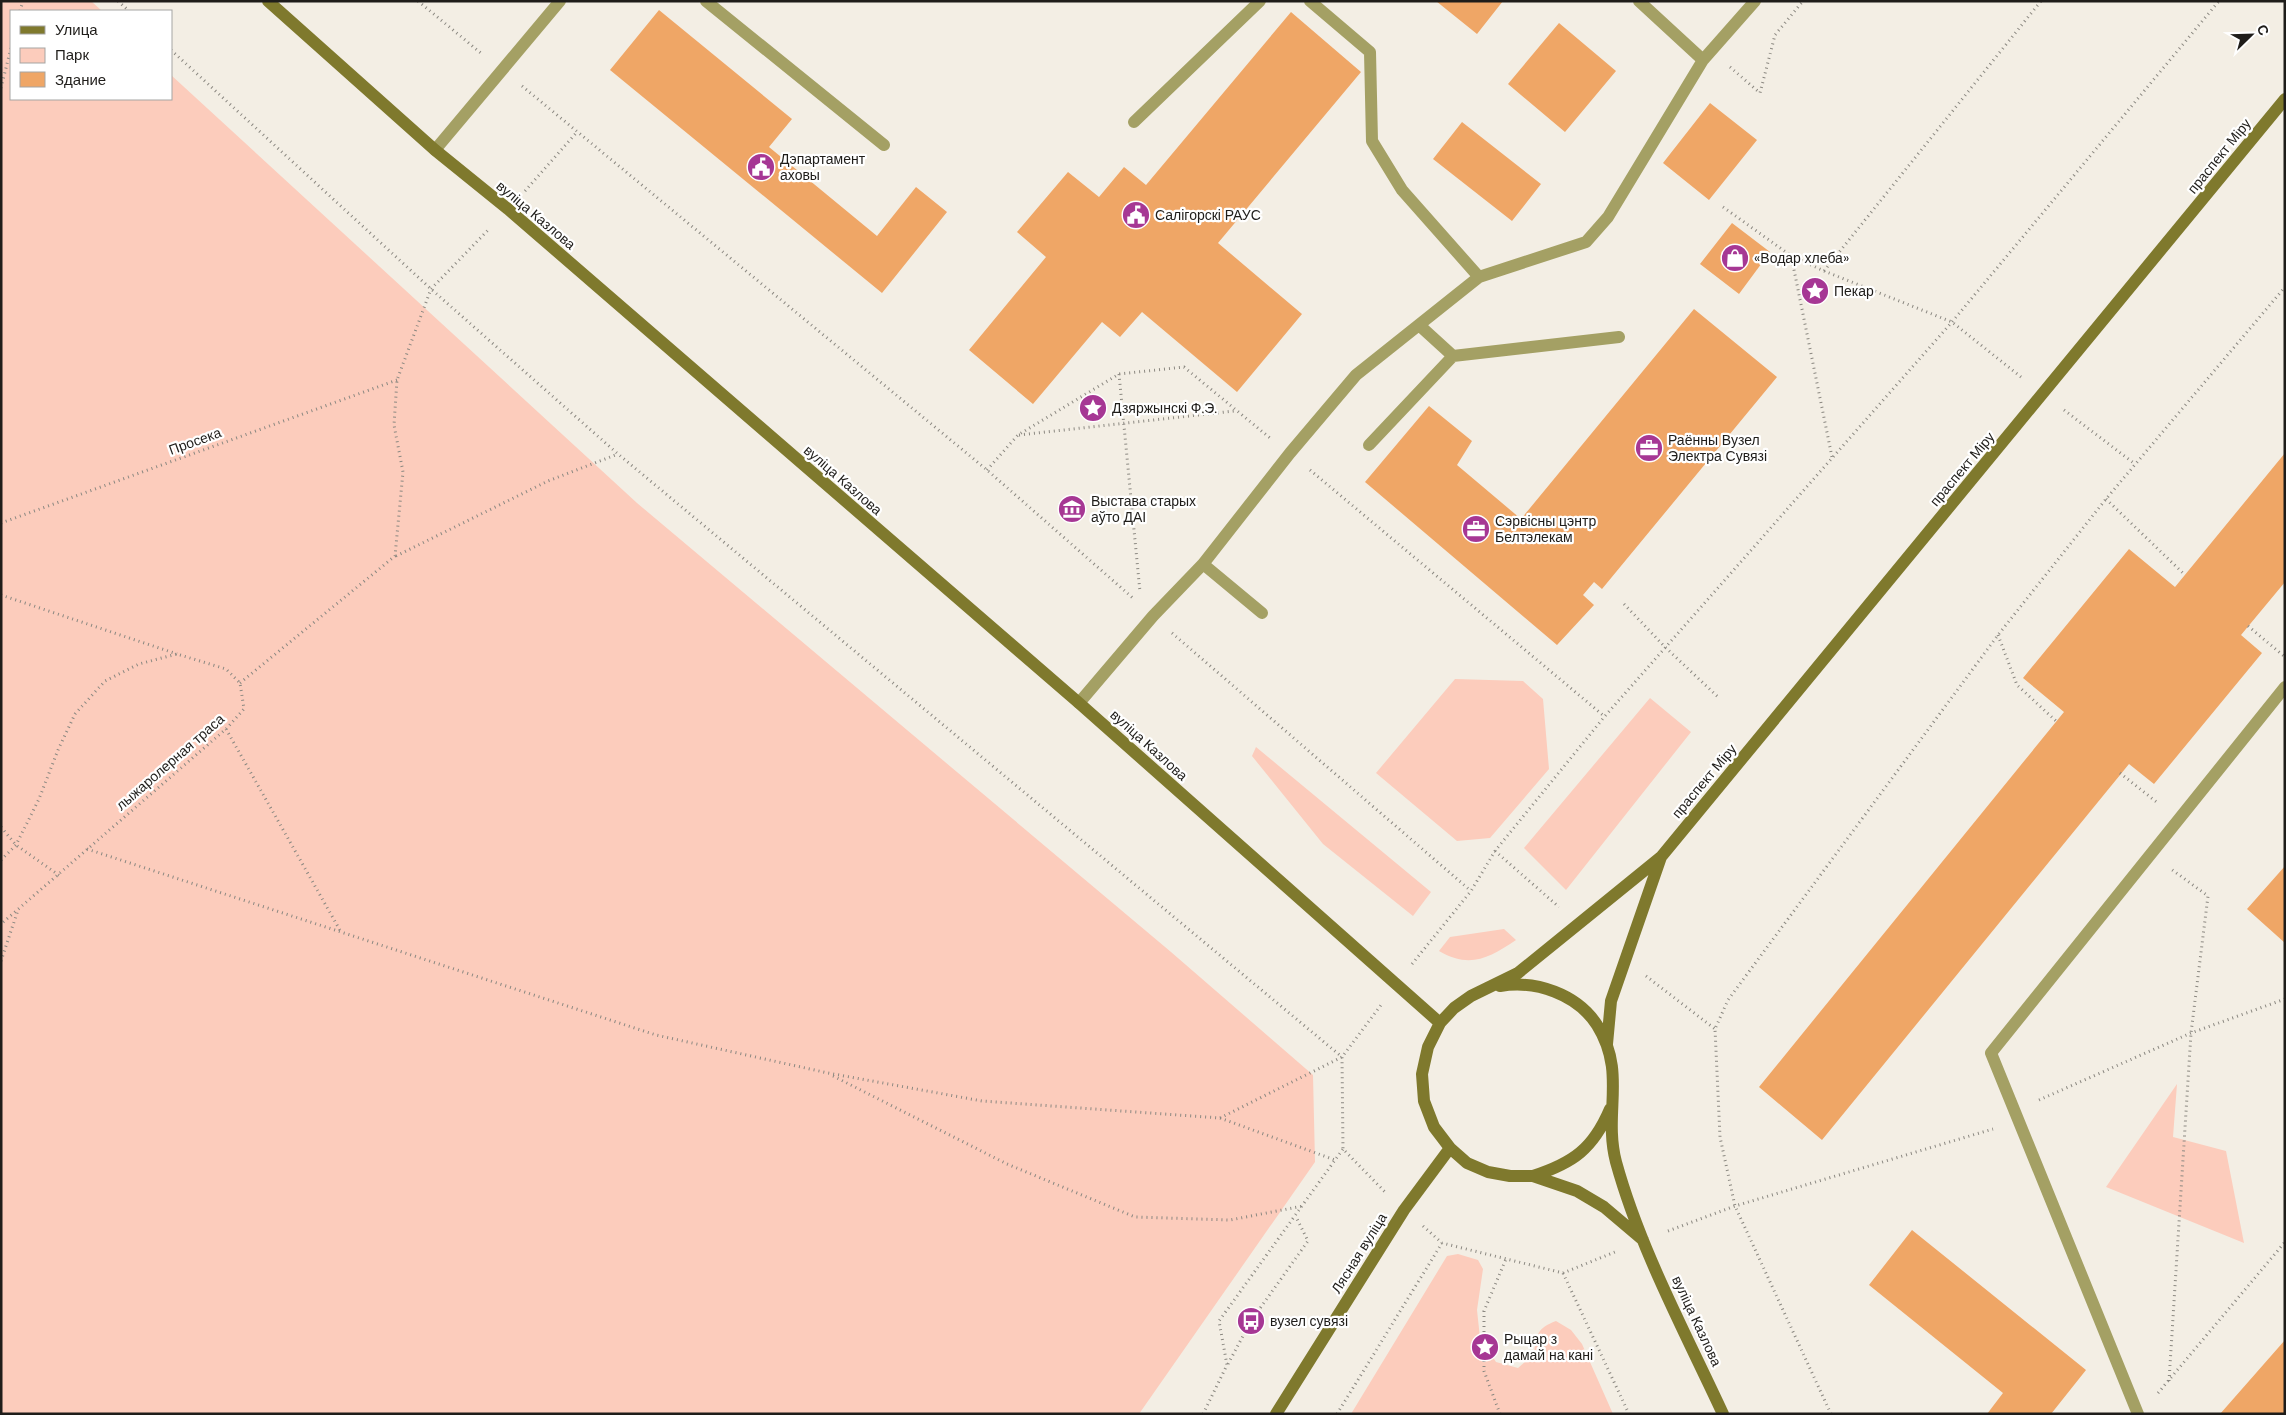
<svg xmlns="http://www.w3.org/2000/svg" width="2286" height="1415" font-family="'DM Sans',sans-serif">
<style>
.green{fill:#fcccbc}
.building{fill:#efa666}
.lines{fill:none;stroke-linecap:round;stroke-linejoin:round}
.path{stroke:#8b8881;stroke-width:3;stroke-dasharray:1 4;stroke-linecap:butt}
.service{stroke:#a4a064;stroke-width:12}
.secondary{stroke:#7f792d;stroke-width:12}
.labels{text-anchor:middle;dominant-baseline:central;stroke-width:4.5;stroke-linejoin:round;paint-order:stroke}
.street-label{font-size:14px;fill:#1f1d1a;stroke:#fff}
.poi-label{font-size:14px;fill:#1f1d1a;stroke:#fff;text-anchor:start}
</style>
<rect width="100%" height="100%" fill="#f3eee4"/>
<path class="green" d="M1,1H91L102,11H11V99H171V75L637,503L1171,952L1313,1075L1315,1162L1139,1414H1Z
M1455,679L1523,681L1543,699L1549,769L1490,838L1457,841L1376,773Z
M1650,698L1691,732L1566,890L1524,848Z
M1256,747L1431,892L1413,916L1323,844L1252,756Z
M1504,929L1516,940C1489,958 1470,969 1439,951L1450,937Z
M2177,1084L2173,1137L2226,1151L2244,1243L2106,1187Z
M1458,1254L1478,1260L1483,1269L1477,1310L1480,1338L1496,1362L1518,1368L1534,1354C1536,1335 1537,1328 1556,1321L1571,1330L1582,1344L1613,1414H1351L1447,1256Z"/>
<path class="building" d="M1436,1H1503L1477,34Z
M659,10L792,119L769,147L877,236L916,187L947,212L882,293L610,70Z
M1291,12L1361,72L1218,243L1302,314L1237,392L1142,312L1120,337L1102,322L1033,404L969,350L1046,257L1017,232L1068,172L1099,197L1124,167L1146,185Z
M1559,23L1616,71L1565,132L1508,84Z
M1710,103L1757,140L1709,200L1663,163Z
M1462,122L1541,184L1512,221L1433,159Z
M1732,223L1770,252L1739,294L1700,264Z
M1694,309L1777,377L1602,589L1594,582L1583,595L1594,605L1557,645L1365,482L1429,406L1472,441L1457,465L1521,519Z
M2285,453V582L2241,635L2262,653L2154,784L2129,764L1822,1140L1759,1087L2064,712L2023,678L2129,549L2175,587Z
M2285,866V943L2247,909Z
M1912,1230L2086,1370L2051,1414H1987L2003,1393L1869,1285Z
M2285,1340V1414H2220Z"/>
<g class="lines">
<path class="path" d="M118,1L129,11
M418,1L482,54
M20,11L23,1
M171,50L431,289L618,454L1342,1057L1343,1149L1385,1192
M1730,67L1760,93L1775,35L1803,1
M522,86L987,470L1134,599
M1,88L11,48
M525,191L577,132
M1723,207L1790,255L1824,271L1952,322L2021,377
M1791,255L1832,457
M1824,271L2041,1
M1119,374L1140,592
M2064,410L2135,464
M1019,435L1234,411
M987,470L1018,435L1119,374L1184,367L1270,438
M1310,470L1604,716
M2106,499L2185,575
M1,523L397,380
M396,556L548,481L618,454
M1,595L177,654
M1624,604L1665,647L1718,697
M2248,626L2285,657
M1172,633L1471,891
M1998,635L2017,685L2056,721
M240,683L395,556L403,472L394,425L397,380L431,289L490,228
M226,729L341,932
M2120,773L2159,804
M1,827L16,845L60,876
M87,849L656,1035L828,1073L982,1101L1220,1118L1335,1160
M1495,851L1559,907
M1,860L16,845L39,799L58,750L75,714L105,681L139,664L177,654L226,669L240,683L244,709L226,729L1,924
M1,961L18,910
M1412,964L1471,891L1495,851L1605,716L1952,322L2219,1
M1646,976L1715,1029
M833,1076L1007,1164L1135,1217L1230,1220L1303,1206
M2039,1100L2191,1033L2285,999
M1220,1118L1342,1057L1381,1005
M1423,1226L1442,1243L1563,1273L1615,1252
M1668,1231L1735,1206L1993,1129
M1563,1273L1629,1414
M1228,1364L1251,1321L1308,1241L1296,1217
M2169,1381L2191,1033L2208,896L2171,869
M2158,1393L2285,1242
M1203,1414L1227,1365L1219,1321L1343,1149
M1337,1414L1442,1243
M1500,1414L1484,1371V1311L1506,1259
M1831,1414L1735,1206L1720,1137L1715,1029L1728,1000L1998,635L2106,499L2285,287"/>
<path class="service" d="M706,1L884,145
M1310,1L1370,52L1372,141L1402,190L1479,277
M1703,60L1755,1
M1134,122L1260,1
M435,150L560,1
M1453,356L1619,337
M1369,445L1453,356L1419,325
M1203,564L1262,613
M1079,703L1153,616L1203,564L1290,453L1356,375L1479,277L1586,242L1608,217L1703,60L1639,1
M2138,1414L1991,1053L2285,687"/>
<path class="secondary" d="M268,1L435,150L508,209L1079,703L1440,1023
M1500,986C1536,980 1577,994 1597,1025C1627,1073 1603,1112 1616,1162C1640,1249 1685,1332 1723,1414
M1607,1044L1611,1001L1661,857
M1533,1176C1573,1163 1593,1149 1610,1109
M1643,1240L1604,1207L1577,1191L1533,1176H1510L1488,1172L1467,1163L1450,1148L1434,1127L1424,1101L1422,1074L1428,1047L1440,1023L1454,1008L1471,996L1518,973L1661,857L2285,99
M1276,1414L1404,1210L1450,1148"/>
</g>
<defs>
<symbol id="civic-disc" viewBox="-11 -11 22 22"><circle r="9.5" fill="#a63794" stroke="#fff"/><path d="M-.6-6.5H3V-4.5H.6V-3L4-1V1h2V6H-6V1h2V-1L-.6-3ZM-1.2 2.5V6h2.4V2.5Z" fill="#fff"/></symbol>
<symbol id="shop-disc" viewBox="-11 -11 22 22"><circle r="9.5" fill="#a63794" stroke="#fff"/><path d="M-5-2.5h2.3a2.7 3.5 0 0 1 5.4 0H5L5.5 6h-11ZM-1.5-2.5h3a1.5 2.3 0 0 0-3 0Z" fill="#fff"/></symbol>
<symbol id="sight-disc" viewBox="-11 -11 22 22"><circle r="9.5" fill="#a63794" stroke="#fff"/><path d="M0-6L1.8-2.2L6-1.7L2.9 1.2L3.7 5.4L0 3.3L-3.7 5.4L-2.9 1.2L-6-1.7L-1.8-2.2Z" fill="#fff"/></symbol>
<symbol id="office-disc" viewBox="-11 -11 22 22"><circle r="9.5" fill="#a63794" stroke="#fff"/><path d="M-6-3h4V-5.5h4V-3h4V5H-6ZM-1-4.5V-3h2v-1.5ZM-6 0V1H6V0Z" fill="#fff"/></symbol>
<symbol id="museum-disc" viewBox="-11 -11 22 22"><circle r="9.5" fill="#a63794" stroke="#fff"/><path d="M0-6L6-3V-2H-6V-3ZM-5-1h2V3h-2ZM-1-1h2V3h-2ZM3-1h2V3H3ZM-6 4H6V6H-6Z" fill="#fff"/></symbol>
<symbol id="bus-disc" viewBox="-11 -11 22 22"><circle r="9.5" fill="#a63794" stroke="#fff"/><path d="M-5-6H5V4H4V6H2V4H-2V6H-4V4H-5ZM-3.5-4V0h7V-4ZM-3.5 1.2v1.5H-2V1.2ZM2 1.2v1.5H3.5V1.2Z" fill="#fff"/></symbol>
</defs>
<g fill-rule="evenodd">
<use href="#civic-disc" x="745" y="151" width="32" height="32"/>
<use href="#civic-disc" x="1120" y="199" width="32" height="32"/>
<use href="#shop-disc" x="1719" y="242" width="32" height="32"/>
<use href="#sight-disc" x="1799" y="275" width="32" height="32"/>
<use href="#sight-disc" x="1077" y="392" width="32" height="32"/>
<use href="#office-disc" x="1633" y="432" width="32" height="32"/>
<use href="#museum-disc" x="1056" y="493" width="32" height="32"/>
<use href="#office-disc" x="1460" y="513" width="32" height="32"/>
<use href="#bus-disc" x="1235" y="1305" width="32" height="32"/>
<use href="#sight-disc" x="1469" y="1331" width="32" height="32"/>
</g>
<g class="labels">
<g class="street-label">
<text transform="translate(2219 156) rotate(-51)">праспект Міру</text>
<text transform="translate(536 215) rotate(40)">вуліца Казлова</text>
<text transform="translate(195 441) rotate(-20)">Просека</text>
<text transform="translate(1962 469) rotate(-50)">праспект Міру</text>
<text transform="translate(843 480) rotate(41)">вуліца Казлова</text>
<text transform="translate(1149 745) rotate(42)">вуліца Казлова</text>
<text transform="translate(170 762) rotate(-41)">лыжаролерная траса</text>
<text transform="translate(1704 781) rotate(-50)">праспект Міру</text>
<text transform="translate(1359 1253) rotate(-58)">Лясная вуліца</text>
<text transform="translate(1697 1321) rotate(65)">вуліца Казлова</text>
</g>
<g class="poi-label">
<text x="780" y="159">Дэпартамент<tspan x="780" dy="16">аховы</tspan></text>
<text x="1155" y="215">Салігорскі РАУС</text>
<text x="1754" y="258">«Водар хлеба»</text>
<text x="1834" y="291">Пекар</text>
<text x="1112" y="408">Дзяржынскі Ф.Э.</text>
<text x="1668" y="440">Раённы Вузел<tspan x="1668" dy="16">Электра Сувязі</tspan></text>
<text x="1091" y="501">Выстава старых<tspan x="1091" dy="16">аўто ДАІ</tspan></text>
<text x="1495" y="521">Сэрвісны цэнтр<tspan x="1495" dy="16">Белтэлекам</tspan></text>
<text x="1270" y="1321">вузел сувязі</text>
<text x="1504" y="1339">Рыцар з<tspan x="1504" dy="16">дамай на кані</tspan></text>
</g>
</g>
<rect width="2286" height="1415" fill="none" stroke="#1f1d1a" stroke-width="5"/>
<rect x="10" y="10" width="162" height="90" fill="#ffffff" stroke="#a5a5a3"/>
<rect x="20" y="26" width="25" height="8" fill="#7f792d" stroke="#a5a5a3"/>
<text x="55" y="35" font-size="15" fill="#1f1d1a">Улица</text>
<rect x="20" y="48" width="25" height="15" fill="#fcccbc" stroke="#a5a5a3"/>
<text x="55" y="60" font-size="15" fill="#1f1d1a">Парк</text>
<rect x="20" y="72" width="25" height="15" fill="#efa666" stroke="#a5a5a3"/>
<text x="55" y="85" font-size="15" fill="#1f1d1a">Здание</text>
<g transform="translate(2251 35) rotate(67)" stroke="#ffffff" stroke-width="4" paint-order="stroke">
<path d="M0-4L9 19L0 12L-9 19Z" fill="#1f1d1a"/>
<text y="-8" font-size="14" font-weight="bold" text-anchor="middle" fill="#1f1d1a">С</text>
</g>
</svg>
